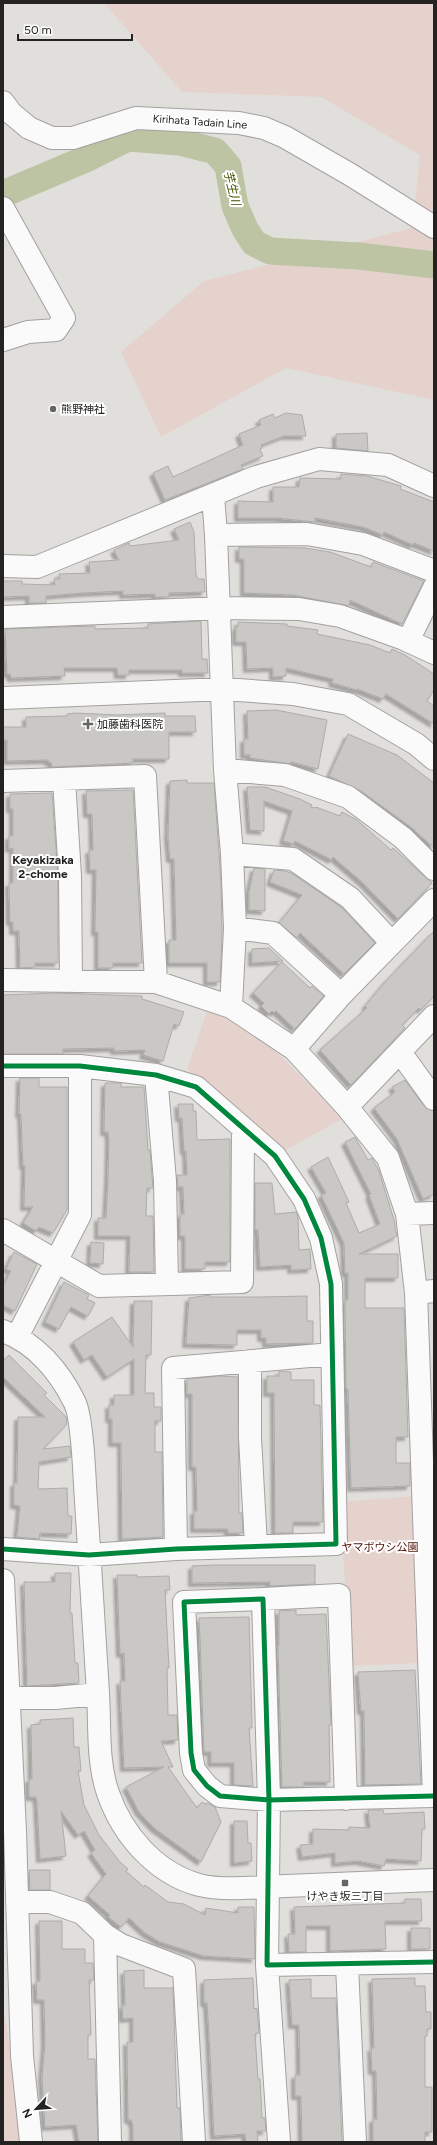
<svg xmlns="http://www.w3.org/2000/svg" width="437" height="2145" font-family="Figtree,'Noto Sans JP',sans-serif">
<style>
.green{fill:#e6d2cc}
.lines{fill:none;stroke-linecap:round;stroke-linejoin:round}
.river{stroke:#bcc4a3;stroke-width:27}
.building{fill:#c9c8c5;stroke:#adacaa;filter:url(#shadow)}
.minor-casing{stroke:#a3a1a0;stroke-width:24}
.major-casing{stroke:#a3a1a0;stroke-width:24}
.minor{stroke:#fafafa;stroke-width:22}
.major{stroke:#fafafa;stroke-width:22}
.cycleway-casing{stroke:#fff;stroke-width:8}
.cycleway{stroke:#00873e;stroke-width:5}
.poi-dot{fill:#666562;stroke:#fff;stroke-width:1.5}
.labels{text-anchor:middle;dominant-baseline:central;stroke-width:4;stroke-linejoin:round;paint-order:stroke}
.street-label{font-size:11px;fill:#242321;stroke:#fff}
.poi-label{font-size:11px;fill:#242321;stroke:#fff;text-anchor:start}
.park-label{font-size:11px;fill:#4f1103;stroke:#fff}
.water-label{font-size:12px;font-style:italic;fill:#424f02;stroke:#fff}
.neighbourhood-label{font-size:12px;font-weight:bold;fill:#242321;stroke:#fff}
</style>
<defs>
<filter id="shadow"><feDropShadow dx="-3.5" dy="3.5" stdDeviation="1" flood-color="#0004"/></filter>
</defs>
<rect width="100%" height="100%" fill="#e1dfdc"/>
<path class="green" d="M104,3H434V400L286,368L161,437L121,352L204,281L412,228L420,155L321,97L182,92Z
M208,1008L263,1039L344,1118L282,1152L187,1069Z
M416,1496L422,1663L350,1666L340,1502Z
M3,2004L24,2142H3Z"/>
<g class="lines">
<path class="river" d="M3,194L88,158L128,138L179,142L215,151L228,166L235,206L245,229L254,243L270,251L359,256L434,265"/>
</g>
<path class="building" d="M286,413L302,415L306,436H284L261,445L262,448L260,449L263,456L241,465L243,469L165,500L153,473L168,466L173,477L243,445L239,434L261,425L259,420L273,414L275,418Z
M367,433L368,451L336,448V434Z
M341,474L367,476L401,486L400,489L434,502V551L414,543L413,545L384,532L383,535L363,527L315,518V522L277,518H238V501L273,502V487H299L300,478L341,479Z
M190,522L194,532L196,575L198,579H204L205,592L169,593V597H155V594L123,595V591L82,593L46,596V603H29V596L3,597V581H22V584L55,585L54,579H60L59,574L90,573L89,562L119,560L114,550L129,543L130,546L179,540L174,529Z
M239,547L305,548L330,552L371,567L373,562L424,581L402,624L350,600L349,606L293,595L244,593V559H239Z
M201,621L202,659H207L208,673H182V670H129V675H118L117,668H64L65,676L11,678L10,674H7L5,629L95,626V629L148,628V624Z
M238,622L287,624V626L318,630L317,634L370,645L390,653L392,649L405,655L434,674V690L427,701L434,706V724L386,694L383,699L357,689V690L332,683L333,679L286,668V676L273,677V668L247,669L246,642H236V627H238Z
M276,710L327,720L318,769L291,762V764L250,758V755H244V739H248L247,711Z
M76,713L117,715L165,713V716H195L196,732H169V759H133V763L52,767L51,762H48V760L7,761V740H3V727H26V717L67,716V714Z
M348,734L397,755L434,783V848L411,827L361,791L329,776Z
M187,780V783H214L221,882L222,937L220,982H207V963H169V940H176L174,859H170L168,836L170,781Z
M247,787H265L300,799L312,805L311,807L315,808L316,807L340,816L342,812L357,820L391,850L393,848L432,883L398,919L362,882L333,857L332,860L295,841L294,844L283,841L292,811L264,801V831L250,830Z
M133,790L142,963H113V968H98V932H95L96,870H90L89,850H93L92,814H87L86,791Z
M52,793L58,876V963H35V967L20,968L19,931H13V922H10L9,883H13V848L9,849V836H13V809H10V794Z
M254,868L265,869V911L249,910V892Z
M274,870L285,871L293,874L342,908L375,943L344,974L300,933L297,938L279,923L302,895L270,882Z
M434,931V996L421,1010L419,1008L402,1025L405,1028L351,1085L320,1050L367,1008L365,1006L385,982Z
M269,948L283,961L252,963V949Z
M282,962L310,988L312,986L324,996L295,1029L276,1011L274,1013L272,1011L269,1014L261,1006L264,1003L253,993Z
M55,993L142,996V999L184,1012L179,1026L174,1024L163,1061L143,1055L145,1050L114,1051V1048L63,1049V1054H3V995Z
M20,1078H39V1087H67V1210L53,1233L39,1227L36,1231L23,1223L33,1207H24L25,1166H23L21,1114H19Z
M405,1080L424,1106L434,1111V1194L423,1199L397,1139L374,1108L395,1092L392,1087Z
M105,1083H121V1087H144L148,1150H150L153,1188H147L146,1216H153L154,1272H129L130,1236H98V1218H106L108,1180L109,1139L108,1132H104Z
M178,1104H193V1111H196L197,1140L230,1139V1262H205V1269H185V1236H180V1214H184L183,1187H178L177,1175H187L186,1151H184L182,1118H179Z
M355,1137L368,1160L372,1158L379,1171L395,1223V1228L397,1236L359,1254H398V1278H365V1308H404L408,1437H396V1463H410V1486L351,1488L348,1389H346L345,1300H348V1273H345L344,1243L321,1195L326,1193L311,1167L328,1157L349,1202L346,1203L359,1233L380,1224L369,1195L371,1194L345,1142Z
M255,1183H272L275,1214L296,1212L298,1217L299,1250L310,1249L311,1269L291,1270V1265L260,1267L258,1230H255Z
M91,1242L104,1243L103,1264L90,1263Z
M14,1252L37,1264L15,1311L3,1305V1286L11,1271L6,1269Z
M64,1282L89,1295L87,1299L95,1303L88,1316L71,1307L59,1329L45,1322Z
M210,1295V1297H258L307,1296V1321H313V1343L266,1344V1338H261V1330H237V1345L186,1344L189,1298Z
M134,1301H152L151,1355H146L145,1393H154V1407H161V1421H155V1452H162L163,1537L122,1539L121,1443H112V1419H109V1405H114V1395H134V1359L107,1377L92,1355L84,1360L73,1342L112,1317L133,1347Z
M9,1355L47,1393L44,1395L66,1417L67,1424L43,1449L70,1446L71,1457L39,1462L38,1489L67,1488L68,1516H72L71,1534L40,1533L39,1539L17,1537L20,1506L14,1505V1483H17L18,1417H45L3,1377V1361Z
M279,1371L291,1372V1380H314V1405H320L323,1522H293V1533H275L274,1393H267V1376H279Z
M219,1376L238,1377L239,1513H242L243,1533H228V1529H194V1511H197L196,1467H192V1394H187V1379Z
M214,1565H315V1584L270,1586V1582L192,1583V1566Z
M55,1573H71L70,1613H72L75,1663H78L79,1683L27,1686L24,1582H55Z
M117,1575H137V1577L169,1576L170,1590H165L169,1668H167L168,1715H177L178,1740L161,1741L173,1767H168L197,1808L202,1802L205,1804L208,1803L215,1807L221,1822L201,1862L154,1828L139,1812L126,1787L164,1767L124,1768L120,1681H125L124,1653L120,1654Z
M296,1610V1615L326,1614L331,1725H329L330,1782H304V1787H282L278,1646L279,1645V1611Z
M249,1617L252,1728H249L253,1786L234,1785V1763H211V1752H204L200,1638L199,1618Z
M415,1670L421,1784L365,1785L364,1711H361L358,1672Z
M73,1718L74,1747H79L81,1771H78L84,1805L99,1835L120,1862L128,1869L126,1871L144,1887L145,1885L168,1902L184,1904L205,1915L206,1908L238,1913V1907H254L255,1959L204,1956L160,1942L145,1933L129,1918L121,1927L108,1917L110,1915L88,1896L106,1874L91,1853L95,1850L84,1831L78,1835L61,1811L66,1856L40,1859L37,1802L36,1797H29V1779H32L31,1725L40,1724V1720Z
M368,1810H383L384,1814L424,1812L425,1829H422L421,1861L386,1859L384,1866L358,1861L335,1863V1853L302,1857L300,1845L313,1844V1829L349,1830V1827L370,1828Z
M234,1821H247L248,1843H251L252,1861L234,1863Z
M29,1870H50V1890H30Z
M405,1899H421L422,1921H385L386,1949L330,1951V1926H306V1952H289L288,1934H295L294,1907L405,1903Z
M39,1921H62V1949H85V1963H93L94,1980H89L91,2035H88V2059H95L98,2142H79L76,2125L45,2127L42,2078L45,2044L44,2000H37L36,1981H40Z
M411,1928H430V1949H411Z
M144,1970V1988H173L177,2108H180L181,2142H133V2125L131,2120H128L127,2042H133V2018L123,2019L122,2005H125L124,1971Z
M253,1978L254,2009L257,2008L259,2033L255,2034L258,2079H260L262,2118H265L266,2131H257L258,2142H246L245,2134L214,2136L209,2033L207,2003H204V1980Z
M415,1978V1986H425L426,2012H431V2029H427V2036H425V2087H432V2132H425V2142H373V2119H377L376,2071H372L371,2048H374L372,1979Z
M311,1979V1998H336L342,2142H302L301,2096H295V2075H300L299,2025H292L289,1980Z"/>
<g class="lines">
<defs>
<path id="minor" d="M3,208L64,318L56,330L28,332L3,340
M213,495L216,535
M3,566L37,567L256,477L319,459L388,465L434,486
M3,617L223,608L299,609L340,616L404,639L434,653
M408,641L434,588
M3,698L224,689L293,694L348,704L416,744L434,759
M225,770L216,535L307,534L363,544L434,571
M64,779L70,876L71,981
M3,781L145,776L156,982L3,980
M235,928L273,933L341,995
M392,943L350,898L293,859L232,854L225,770L285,775L348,797L403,838L434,869
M156,982L231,1007L294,1049L347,1107L388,1158L407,1214L416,1293L434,1796
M231,1007L235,928L232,854
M294,1049L341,995L434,900
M400,1052L434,1099
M3,1066H80L156,1075L196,1087L275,1156L304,1199L321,1238L331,1284L336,1544L176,1549L89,1555L3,1549
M156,1075L165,1181L167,1284
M347,1107L434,1016
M407,1214L434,1213
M3,1230L99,1286L242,1282L243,1129
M416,1293L434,1291
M3,1331C36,1343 60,1372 75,1403C82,1418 84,1466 85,1485C89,1554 94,1624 98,1693C100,1725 97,1762 108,1793C122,1834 155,1873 199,1885C222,1891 262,1887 286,1886C335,1884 385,1882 434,1880
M17,1337L80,1215V1066
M250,1361V1438L256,1545
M176,1549L173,1368L332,1354
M3,1580L15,1831L22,2056L31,2142
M263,1599L339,1595L346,1799
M3,1698H55L98,1694
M433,1796L269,1800L220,1796L207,1786L194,1770L191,1753L184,1602L263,1599L269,1800L267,1965L434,1962
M17,1902H50L82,1913L105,1935L121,1945L184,1969L194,2142
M105,1935L110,2142
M267,1965L279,2142
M347,1965L355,2142"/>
<path id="major" d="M3,102L11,113L29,128L52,138H73L136,118L239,123L264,128L285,137L351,175L434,227"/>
</defs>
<use href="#minor" class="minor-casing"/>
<use href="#major" class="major-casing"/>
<use href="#minor" class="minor"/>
<use href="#major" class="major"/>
<defs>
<path id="cycleway" d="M3,1066H80L156,1075L196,1087L275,1156L304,1199L321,1238L331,1284L336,1544L176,1549L89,1555L3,1549
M433,1796L269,1800L220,1796L207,1786L194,1770L191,1753L184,1602L263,1599L269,1800L267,1965L434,1962"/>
</defs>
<use href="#cycleway" class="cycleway-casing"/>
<use href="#cycleway" class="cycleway"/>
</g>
<g class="poi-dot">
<circle cx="53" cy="409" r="4"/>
<path d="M86 718h4v4h4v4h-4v4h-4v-4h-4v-4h4z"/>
<rect x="341" y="1879" width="8" height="8" rx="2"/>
</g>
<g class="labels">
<g class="street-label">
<text transform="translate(200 122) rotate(4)">Kirihata Tadain Line</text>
</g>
<g class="poi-label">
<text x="61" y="409">熊野神社</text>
<text x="97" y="724">加藤歯科医院</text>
<text x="345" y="1896" text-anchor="middle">けやき坂三丁目</text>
</g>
<g class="park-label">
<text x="380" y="1547">ヤマボウシ公園</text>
</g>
<g class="water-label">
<text transform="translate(232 188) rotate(76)">芋生川</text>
</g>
<g class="neighbourhood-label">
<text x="43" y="860">Keyakizaka<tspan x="43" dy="14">2-chome</tspan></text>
</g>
</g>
<rect width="437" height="2145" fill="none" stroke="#242321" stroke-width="8"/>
<g transform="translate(36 2109) rotate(244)" stroke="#ffffff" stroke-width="3" paint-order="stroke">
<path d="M0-3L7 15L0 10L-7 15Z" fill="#242321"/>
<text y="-6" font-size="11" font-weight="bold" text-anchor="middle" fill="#242321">N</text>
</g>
<path d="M18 34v6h114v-6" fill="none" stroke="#242321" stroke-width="2"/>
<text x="24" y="34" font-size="12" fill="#242321" stroke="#ffffff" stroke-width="3" paint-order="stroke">50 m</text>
</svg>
